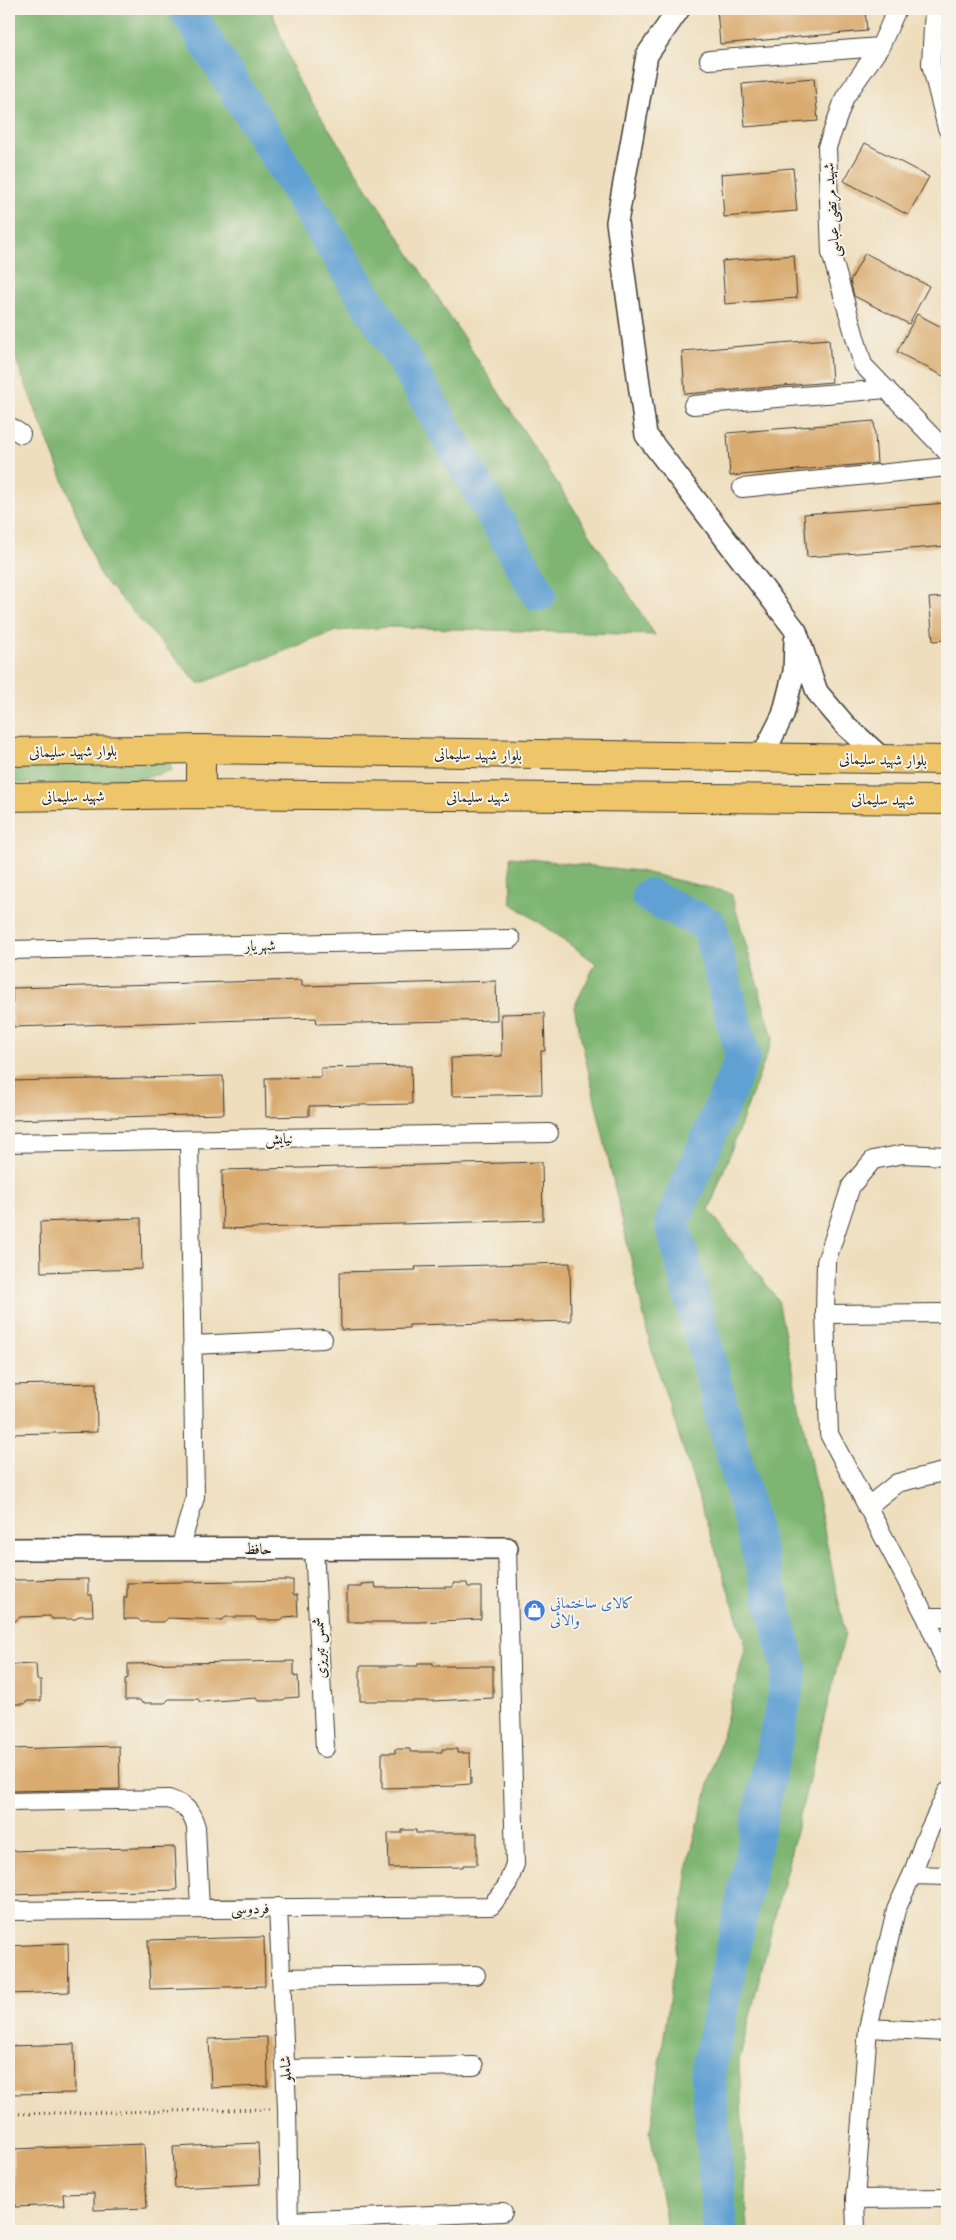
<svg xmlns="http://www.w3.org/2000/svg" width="956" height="2240" font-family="'Libre Caslon Text',Amiri,serif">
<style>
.forest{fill:#7eb572;stroke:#4d6847}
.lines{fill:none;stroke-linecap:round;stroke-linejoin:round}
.river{stroke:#61a0d3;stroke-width:35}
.building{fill:#d9ab70}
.minor-casing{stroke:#3c3934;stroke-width:20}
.tertiary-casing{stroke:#3c3934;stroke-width:24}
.primary-casing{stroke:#3c3934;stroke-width:30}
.path{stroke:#3c3934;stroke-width:3;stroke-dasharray:1 4;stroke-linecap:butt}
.minor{stroke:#fff;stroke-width:18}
.tertiary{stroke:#fff;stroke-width:21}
.primary{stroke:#eec569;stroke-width:28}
.labels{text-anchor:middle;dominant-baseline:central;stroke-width:4;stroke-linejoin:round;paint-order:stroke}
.street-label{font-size:15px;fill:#1c1c1c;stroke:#f7f3e8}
.shop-label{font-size:15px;fill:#366cbe;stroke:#f7f3e8;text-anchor:start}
</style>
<rect width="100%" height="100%" fill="#f7f3e8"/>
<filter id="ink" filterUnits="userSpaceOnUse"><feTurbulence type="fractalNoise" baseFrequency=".02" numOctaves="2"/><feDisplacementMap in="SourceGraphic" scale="10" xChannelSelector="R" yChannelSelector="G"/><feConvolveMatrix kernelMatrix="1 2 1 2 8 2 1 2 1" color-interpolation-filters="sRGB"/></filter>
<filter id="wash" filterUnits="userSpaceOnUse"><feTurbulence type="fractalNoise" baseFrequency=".0096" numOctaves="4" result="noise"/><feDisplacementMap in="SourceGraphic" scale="20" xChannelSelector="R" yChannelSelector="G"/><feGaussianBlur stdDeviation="1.12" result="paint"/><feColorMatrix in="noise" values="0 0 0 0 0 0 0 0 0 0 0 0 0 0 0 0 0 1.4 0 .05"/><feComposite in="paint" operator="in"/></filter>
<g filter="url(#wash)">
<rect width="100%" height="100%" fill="#eedebd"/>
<path class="forest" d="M9,9H271L297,79L655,635L390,627L336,631L199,684L101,577L9,342Z
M169,762L172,770C123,788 60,782 9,783V765Z
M510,857L639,871L731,893L773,1038L709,1210L778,1300L845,1634L739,2061L748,2231H668L650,2133L690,1855L746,1646L651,1348L574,1007L596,963L511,903Z"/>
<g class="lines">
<path class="river" d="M186,9L415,378L539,594
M649,896L709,925L743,1057L672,1222L790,1670L708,2072L720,2231"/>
</g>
<g id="blocks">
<path class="building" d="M717,9H865L867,31L720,44Z
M814,78L818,121L745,127L742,84Z
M865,143L929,177L908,215L844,181Z
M793,168L797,211L724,217L721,174Z
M865,253L929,286L909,324L854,296L850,281Z
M794,255L797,298L725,304L722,261Z
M917,314L947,330V378L897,352Z
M829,339L832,382L685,394L682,351Z
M874,421L877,463L730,476L727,433Z
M947,503V546L807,557L804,514Z
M947,597V640L933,641L929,598Z
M302,980V986L496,981L497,1020L317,1024L316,1018L13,1027L12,988Z
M544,1013L545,1051H541L542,1094L452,1096L451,1058L502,1056L501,1014Z
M411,1066L412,1104L309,1106V1116L266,1117L265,1078L321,1077V1068Z
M223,1076L224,1114L9,1120V1081Z
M542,1162L543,1220L223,1229L222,1170Z
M141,1218L142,1269L41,1272L40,1222Z
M570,1263L571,1321L409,1325V1328L341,1330L340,1272L416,1270L415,1267Z
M96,1383L97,1432L9,1434V1385Z
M88,1579V1595H92L93,1616H79L76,1619H52L50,1616L20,1617L9,1626V1580Z
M293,1580V1595H297L298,1616L284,1617L281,1620H257L255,1617H226L222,1620L168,1618L164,1622H141L138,1619H124V1597H127V1583Z
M375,1583L376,1588L453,1587V1583H467L468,1587H481V1619L419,1622H347V1587H361V1584Z
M294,1661V1677L298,1676L299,1697L286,1698L282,1701H258L256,1698L200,1702L198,1699H169L165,1703H142L140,1700H125V1679L128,1678V1664Z
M418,1663H433V1666H493V1698L432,1701H360V1666H418Z
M36,1664L37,1680H41V1701H28L24,1704H9V1665Z
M119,1746L120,1789L9,1791V1749Z
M395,1749H410V1752H442V1749H457V1753H470L471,1784L456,1785V1786L382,1788V1753H395Z
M402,1830H416V1833H477V1865H463V1867L389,1868L388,1833H402Z
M175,1847L177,1890L9,1895V1851Z
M264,1937L265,1986L150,1989L148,1940Z
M68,1943L69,1992L9,1994V1946Z
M267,2037L268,2086L211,2088L209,2039Z
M74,2044L75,2093L9,2094V2046Z
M258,2143L260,2184L175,2188L173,2147Z
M144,2144L147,2208L94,2210V2193L63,2194L64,2205L15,2207L13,2149Z"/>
</g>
</g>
<g filter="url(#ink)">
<use href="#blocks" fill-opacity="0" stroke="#3c3934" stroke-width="1"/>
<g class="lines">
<defs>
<path id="minor" d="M897,9L880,47L845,97L827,147L831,253L863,365L947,452
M934,9L931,64L947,128
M709,60L880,47
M693,405L887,389
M9,426L21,434
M742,488L947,467
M9,950L511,939
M9,1143L549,1133
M947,1156L903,1154L873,1160L851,1186L826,1262L825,1314L829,1434L926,1617L947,1666
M825,1314L947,1313
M192,1345L323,1339
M867,1507L897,1483L947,1471
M180,1548L195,1497L189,1140
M314,1548L325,1748
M926,1617H947
M9,1802L169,1799C185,1805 191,1810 196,1827L200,1908
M912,1875L947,1876
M278,1907L287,2108L289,2231
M9,1911L491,1906L507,1886L515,1864L507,1548
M281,1978L476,1975
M868,2028L947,2032
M285,2069L474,2066
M855,2199L947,2198
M289,2221L503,2212
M856,2231L855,2199L868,2028L896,1910L912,1875L925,1839L947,1792"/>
<path id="tertiary" d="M679,9L647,55L617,222L646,435L796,631L817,692L845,725L883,759
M762,757L783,715L794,672L795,641
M9,1549L507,1548"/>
<path id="primary" d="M201,749V794
M9,752L201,749L947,760
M9,797L201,794L947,800"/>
</defs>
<use href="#minor" class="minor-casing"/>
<use href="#tertiary" class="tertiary-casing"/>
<use href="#primary" class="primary-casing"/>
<path class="path" d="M9,2114L271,2109"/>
<use href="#minor" class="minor"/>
<use href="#tertiary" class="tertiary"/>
<use href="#primary" class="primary"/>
</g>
</g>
<defs>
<symbol id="shop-disc" viewBox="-11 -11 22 22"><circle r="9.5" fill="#3f7fe0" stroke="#f7f3e8"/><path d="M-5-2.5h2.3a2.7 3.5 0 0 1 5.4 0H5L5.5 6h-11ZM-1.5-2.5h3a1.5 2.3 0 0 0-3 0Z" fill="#fff"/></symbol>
</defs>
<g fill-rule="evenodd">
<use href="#shop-disc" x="522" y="1598" width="25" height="25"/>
</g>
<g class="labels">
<g class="street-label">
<text transform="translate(831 210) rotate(-94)">شهید مرتضی عباسی</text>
<text transform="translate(73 751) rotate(-1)">بلوار شهید سلیمانی</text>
<text transform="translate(478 754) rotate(1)">بلوار شهید سلیمانی</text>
<text transform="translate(883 759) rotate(1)">بلوار شهید سلیمانی</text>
<text transform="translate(73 796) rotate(-1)">شهید سلیمانی</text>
<text x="478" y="796">شهید سلیمانی</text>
<text transform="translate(883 799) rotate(1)">شهید سلیمانی</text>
<text transform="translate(260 945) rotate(-1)">شهریار</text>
<text transform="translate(279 1138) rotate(-1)">نیایش</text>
<text x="258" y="1548">حافظ</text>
<text transform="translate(319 1648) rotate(-93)">شمس تبریزی</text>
<text transform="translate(250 1908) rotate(-1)">فردوسی</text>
<text transform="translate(285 2069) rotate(-93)">شاملو</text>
</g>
<g class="shop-label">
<text x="550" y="1602">کالای ساختمانی<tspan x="550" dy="17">والائی</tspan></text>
</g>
</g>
<rect width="956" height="2240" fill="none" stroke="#f7f3e8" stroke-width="30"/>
</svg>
